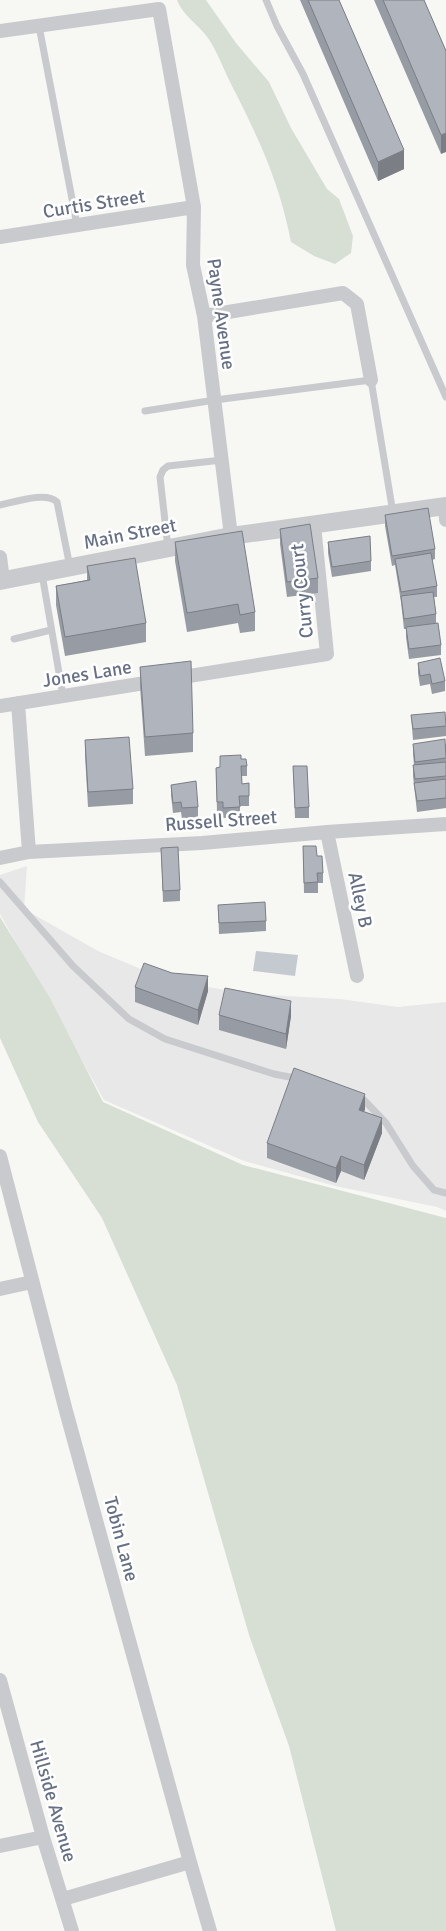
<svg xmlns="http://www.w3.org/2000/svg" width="446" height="1931" font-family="Signika,sans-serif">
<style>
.built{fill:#e8e8e8}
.green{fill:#d7dfd5}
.water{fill:#c5cad1}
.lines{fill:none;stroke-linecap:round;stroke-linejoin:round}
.service{stroke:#c8cace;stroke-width:7}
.minor{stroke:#c8cace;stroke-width:14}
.tertiary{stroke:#c8cace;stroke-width:18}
.wall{fill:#979ba3}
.shaded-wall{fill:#7b7e84}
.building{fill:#b0b4bd;stroke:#7b7e84}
.labels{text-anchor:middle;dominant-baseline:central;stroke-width:5;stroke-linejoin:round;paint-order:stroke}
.street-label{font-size:19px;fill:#667086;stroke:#fff}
</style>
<rect width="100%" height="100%" fill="#f7f7f4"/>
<path class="built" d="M27,866L24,909L98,951L167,980L249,994L340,999L398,1007L446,1002V1211L437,1207L335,1186L244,1161L104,1100L0,914V875Z"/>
<path class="green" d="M177,0H206L236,43L269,82L291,128L327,189L339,199L353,236L351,253L335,264L314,256L291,242C279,180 258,137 230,82C223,68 217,51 208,38C198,24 183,16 177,0Z
M0,917L50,998L103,1102L243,1165L446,1218V1931H336L289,1746L249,1635L177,1385L102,1218L38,1122L0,1038Z"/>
<path class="water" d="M256,951L298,955L295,976L253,971Z"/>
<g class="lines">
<path class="service" d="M266,0L277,26L303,74L446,397
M39,26L77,225
M145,411L215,400L371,380L393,513
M0,505C15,502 46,491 57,502L70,567
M168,548L160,477L163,470L168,466L222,460
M42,574L63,696
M14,639L51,630
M0,882L73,966L129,1019L165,1039L274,1074L300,1079
M357,1096L363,1099L386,1123L413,1166L434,1190L446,1193"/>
<path class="minor" d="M0,31L159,9L194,207L193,265L204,316L231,536
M0,237L194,207
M204,316L343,293L357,304L371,380
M445,506L446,520
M0,557L3,580
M18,703L29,852
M0,706L327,654L314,525
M327,832L357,976
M0,858L29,852L202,843L327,832L446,824
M0,1156L66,1411L190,1862L210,1931
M0,1289L32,1282
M0,1680L43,1837L72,1931
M0,1846L43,1837
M63,1899L190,1862"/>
<path class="tertiary" d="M0,581L231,536L446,506"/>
</g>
<path class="wall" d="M300,0H339L404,169L378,181Z
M374,0H424L446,51L441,154Z
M385,515L435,549V559L432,560L437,586V597H434L436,614V623L441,645V655L409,659L406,637V629H404L401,602L395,565L392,566L385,526Z
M280,529L318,578V593L287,597L280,544Z
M175,542L255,612V631L240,633L238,623L187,632L175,561Z
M328,542L371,561V571L332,577L328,553Z
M87,566L146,623V642L65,656L56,605V586L87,580Z
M418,663L445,681V691L432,694L430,684L420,686L418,673Z
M140,667L193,733V752L145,756L140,686Z
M411,715L446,724V736L413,740Z
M85,740L133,789V804L88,807L85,755Z
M413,744H446V808L417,812L413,776V765H414L413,754Z
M220,756L241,759L247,766V776H242V784L249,783V806H240V817L223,818V813H217L216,768L220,767Z
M293,766L309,807V818H295Z
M171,785L198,807V817L182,819L181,812L173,813L171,795Z
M303,846L317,856L323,873V883H318V893H304Z
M161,848L180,890V901L163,902Z
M218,905L266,921V931L219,934Z
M172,973L208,991L198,1025L135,1002V987Z
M219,1015L291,1016L286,1049L219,1030Z
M365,1109L364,1112L382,1133L364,1180L341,1171L336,1183L267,1158V1143Z"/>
<path class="shaded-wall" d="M446,133V152L441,154V135Z
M404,150V169L378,181V162Z
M208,976V991L198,1025V1010Z
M291,1001V1016L286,1049V1034Z
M365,1094V1109L359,1125V1110Z
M382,1118V1133L364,1180V1165Z
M341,1156V1171L336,1183V1168Z"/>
<path class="building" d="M308,0H339L404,150L378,162Z
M383,0H424L446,51V133L441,135Z
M428,508L435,549L392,556L385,515Z
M310,524L318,578L287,582L280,529Z
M242,531L255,612L240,615L238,604L187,613L175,542Z
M370,536L371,561L332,567L328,542Z
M431,553L437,586L401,592L395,559Z
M135,558L146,623L65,637L56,586L90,580L87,566Z
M433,592L436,614L404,619L401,596Z
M438,623L441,645L409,649L406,627Z
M440,658L445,681L432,684L430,674L420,676L418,663Z
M191,661L193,733L145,737L140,667Z
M445,712L446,726L413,729L411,715Z
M129,737L133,789L88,792L85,740Z
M445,739L446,758L415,762L413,744Z
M241,755V759H246L247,766H241L242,784L249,783V796H239L240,807L223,808V802H217L216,768L220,767V756Z
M446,762V776L415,779L413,765Z
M293,766H307L309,807L295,808Z
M446,779V798L417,801L414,783Z
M196,781L198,807L182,808L181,802L173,803L171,785Z
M303,846H316L317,856H322L323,873H317L318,882L304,883Z
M178,847L180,890L163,891L161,848Z
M265,902L266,921L219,923L218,905Z
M144,963L172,973L208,976L198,1010L135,987Z
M225,988L291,1001L286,1034L219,1015Z
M294,1068L365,1094L359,1110L382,1118L364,1165L341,1156L336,1168L267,1143Z"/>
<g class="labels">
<g class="street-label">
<text transform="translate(94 204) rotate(-9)">Curtis Street</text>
<text transform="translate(221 314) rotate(82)">Payne Avenue</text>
<text transform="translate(130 534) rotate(-11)">Main Street</text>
<text transform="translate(302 591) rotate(-96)">Curry Court</text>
<text transform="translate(87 674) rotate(-9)">Jones Lane</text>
<text transform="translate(221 821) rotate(-4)">Russell Street</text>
<text transform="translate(360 900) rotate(78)">Alley B</text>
<text transform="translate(121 1539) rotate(75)">Tobin Lane</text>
<text transform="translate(53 1801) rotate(74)">Hillside Avenue</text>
</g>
</g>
</svg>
